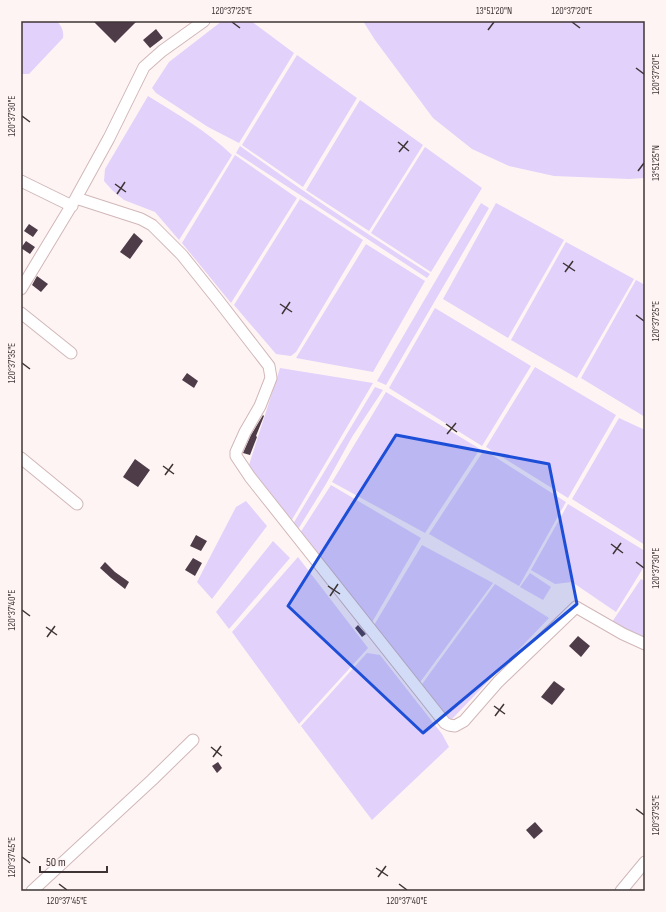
<svg xmlns="http://www.w3.org/2000/svg" width="666" height="912" font-family="'Sofia Sans Condensed',sans-serif">
<style>
.water{fill:#e2d1fa}
.building{fill:#4e3d49}
.lines{fill:none;stroke-linecap:round;stroke-linejoin:round}
.minor-casing{stroke:#d1b7b9;stroke-width:13}
.minor{stroke:#fff;stroke-width:11}
.marked{fill:#1d4ed8;fill-opacity:0.2;stroke:#1d4ed8;stroke-width:3;stroke-linejoin:round}
.ticks{fill:none;stroke:#3e3435;stroke-width:1.5}
.neatline{fill:none;stroke:#3e3435;stroke-width:1.5}
.ticks-label{font-size:10px;text-anchor:middle;fill:#3e3435}
</style>
<rect width="100%" height="100%" fill="#fff4f4"/>
<path class="water" d="M21,21H57C62,27 64,31 63,38L29,74H21Z
M222,21H251L294,53L239,143L208,127L156,93L152,88L169,62Z
M363,21H645V178L629,179L554,176L509,166L472,149L433,118L375,40Z
M297,55L357,98L303,187L242,145Z
M148,96C177,114 207,131 232,155L179,240L155,212L124,200L112,190L104,181L105,169Z
M360,100L423,145L369,231L306,190Z
M240,146C302,191 365,233 430,274L427,278L236,153Z
M425,147L482,188L431,272L371,233Z
M235,155L297,198L231,303L182,243Z
M300,199L363,240L296,352L291,356L276,354L234,305Z
M481,203L489,208L386,385L377,381Z
M496,203L564,240L508,338L443,299Z
M566,242L634,279L577,378L511,340Z
M366,244L425,281L373,372L296,358Z
M636,280L645,285V417L581,378Z
M435,308L531,366L482,446L389,388Z
M535,367L616,415L568,498L486,447Z
M280,368L373,383L290,523L251,475L249,465Z
M375,387L383,390L352,437L326,484L297,531L293,524Z
M386,392L480,449L425,533L332,482Z
M619,418L645,430V545L572,499Z
M484,450L566,502L519,586L429,534Z
M331,485L421,538L371,624L300,533Z
M246,501L267,526L212,599L197,582L236,507Z
M568,504L645,551V565L616,612L572,582L555,584L531,570Z
M273,541L290,558L229,629L216,612Z
M422,545L493,583L418,685L373,627Z
M298,557L368,648L299,724L232,632Z
M530,573L551,587L543,600L520,587Z
M641,579L645,581V640L612,622Z
M495,584L549,618L452,719H446L420,687Z
M367,653L380,655L442,734L449,747L372,820L301,726Z"/>
<path class="building" d="M93,21H137L115,43Z
M156,29L163,38L150,48L143,40Z
M29,224L38,230L33,237L24,231Z
M134,233L143,241L130,259L120,252Z
M26,241L35,247L30,254L21,248Z
M37,276L48,284L41,292L32,285Z
M187,373L198,381L194,388L182,380Z
M263,415L264,416L256,436L257,437L250,455L243,453L251,435Z
M135,459L150,470L138,487L123,477Z
M196,535L207,541L201,551L190,546Z
M193,558L202,563L195,576L185,570Z
M105,562L115,572L129,582L125,589L111,578L100,568Z
M358,625L366,634L362,637L355,628Z
M578,636L590,646L581,657L569,646Z
M554,681L565,689L552,705L541,697Z
M218,762L222,768L217,773L212,766Z
M535,822L543,831L534,839L526,830Z"/>
<g class="lines">
<defs>
<path id="minor" d="M21,181L72,206
M76,198L141,219L152,225L182,255L218,300L269,366L271,378L260,406L245,432L236,452V456L250,477L445,723L449,725L455,726L464,721L498,682L576,607L623,634L645,644
M21,289L76,198L109,138L144,67L162,51L204,21
M21,313L71,353
M21,458L77,504
M32,891L152,780L193,740
M621,891L645,862"/>
</defs>
<use href="#minor" class="minor-casing"/>
<use href="#minor" class="minor"/>
</g>
<path class="marked" d="M396,435L549,464L577,604L423,733L288,606Z"/>
<path class="ticks" d="M232,22L240,28M572,22L580,28M488,30L494,22M636,68L644,74M22,116L30,122M398,142L409,151M399,152L408,141M638,171L644,163M115,184L126,192M117,194L125,182M563,263L575,271M565,272L573,261M280,304L292,312M282,314L290,302M636,315L644,321M22,363L30,369M446,424L457,432M447,434L456,423M163,466L174,474M165,475L173,464M611,544L623,553M613,554L621,543M636,562L644,568M328,586L340,594M330,596L338,584M22,610L30,616M46,627L57,635M47,637L55,626M494,706L505,714M495,716L504,704M211,747L222,756M213,757L221,746M636,809L644,815M22,857L30,863M376,868L388,876M378,877L386,866M59,884L67,890M399,884L407,890"/>
<rect width="666" height="912" fill="none" stroke="#fff4f4" stroke-width="44"/>
<path d="M40 866v6h67v-6" fill="none" stroke="#3e3435" stroke-width="2"/>
<text x="46" y="866" font-size="12" fill="#3e3435" stroke="#fff4f4" stroke-width="3" paint-order="stroke">50 m</text>
<rect x="22" y="22" width="622" height="868" class="neatline"/>
<g class="ticks-label">
<text x="232" y="14">120°37'25"E</text>
<text x="494" y="14">13°51'20"N</text>
<text x="572" y="14">120°37'20"E</text>
<text transform="translate(655 74) rotate(-90)" y="4">120°37'20"E</text>
<text transform="translate(11 116) rotate(-90)" y="4">120°37'30"E</text>
<text transform="translate(655 163) rotate(-90)" y="4">13°51'25"N</text>
<text transform="translate(655 321) rotate(-90)" y="4">120°37'25"E</text>
<text transform="translate(11 363) rotate(-90)" y="4">120°37'35"E</text>
<text transform="translate(655 568) rotate(-90)" y="4">120°37'30"E</text>
<text transform="translate(11 610) rotate(-90)" y="4">120°37'40"E</text>
<text transform="translate(655 815) rotate(-90)" y="4">120°37'35"E</text>
<text transform="translate(11 857) rotate(-90)" y="4">120°37'45"E</text>
<text x="67" y="904">120°37'45"E</text>
<text x="407" y="904">120°37'40"E</text>
</g>
</svg>
